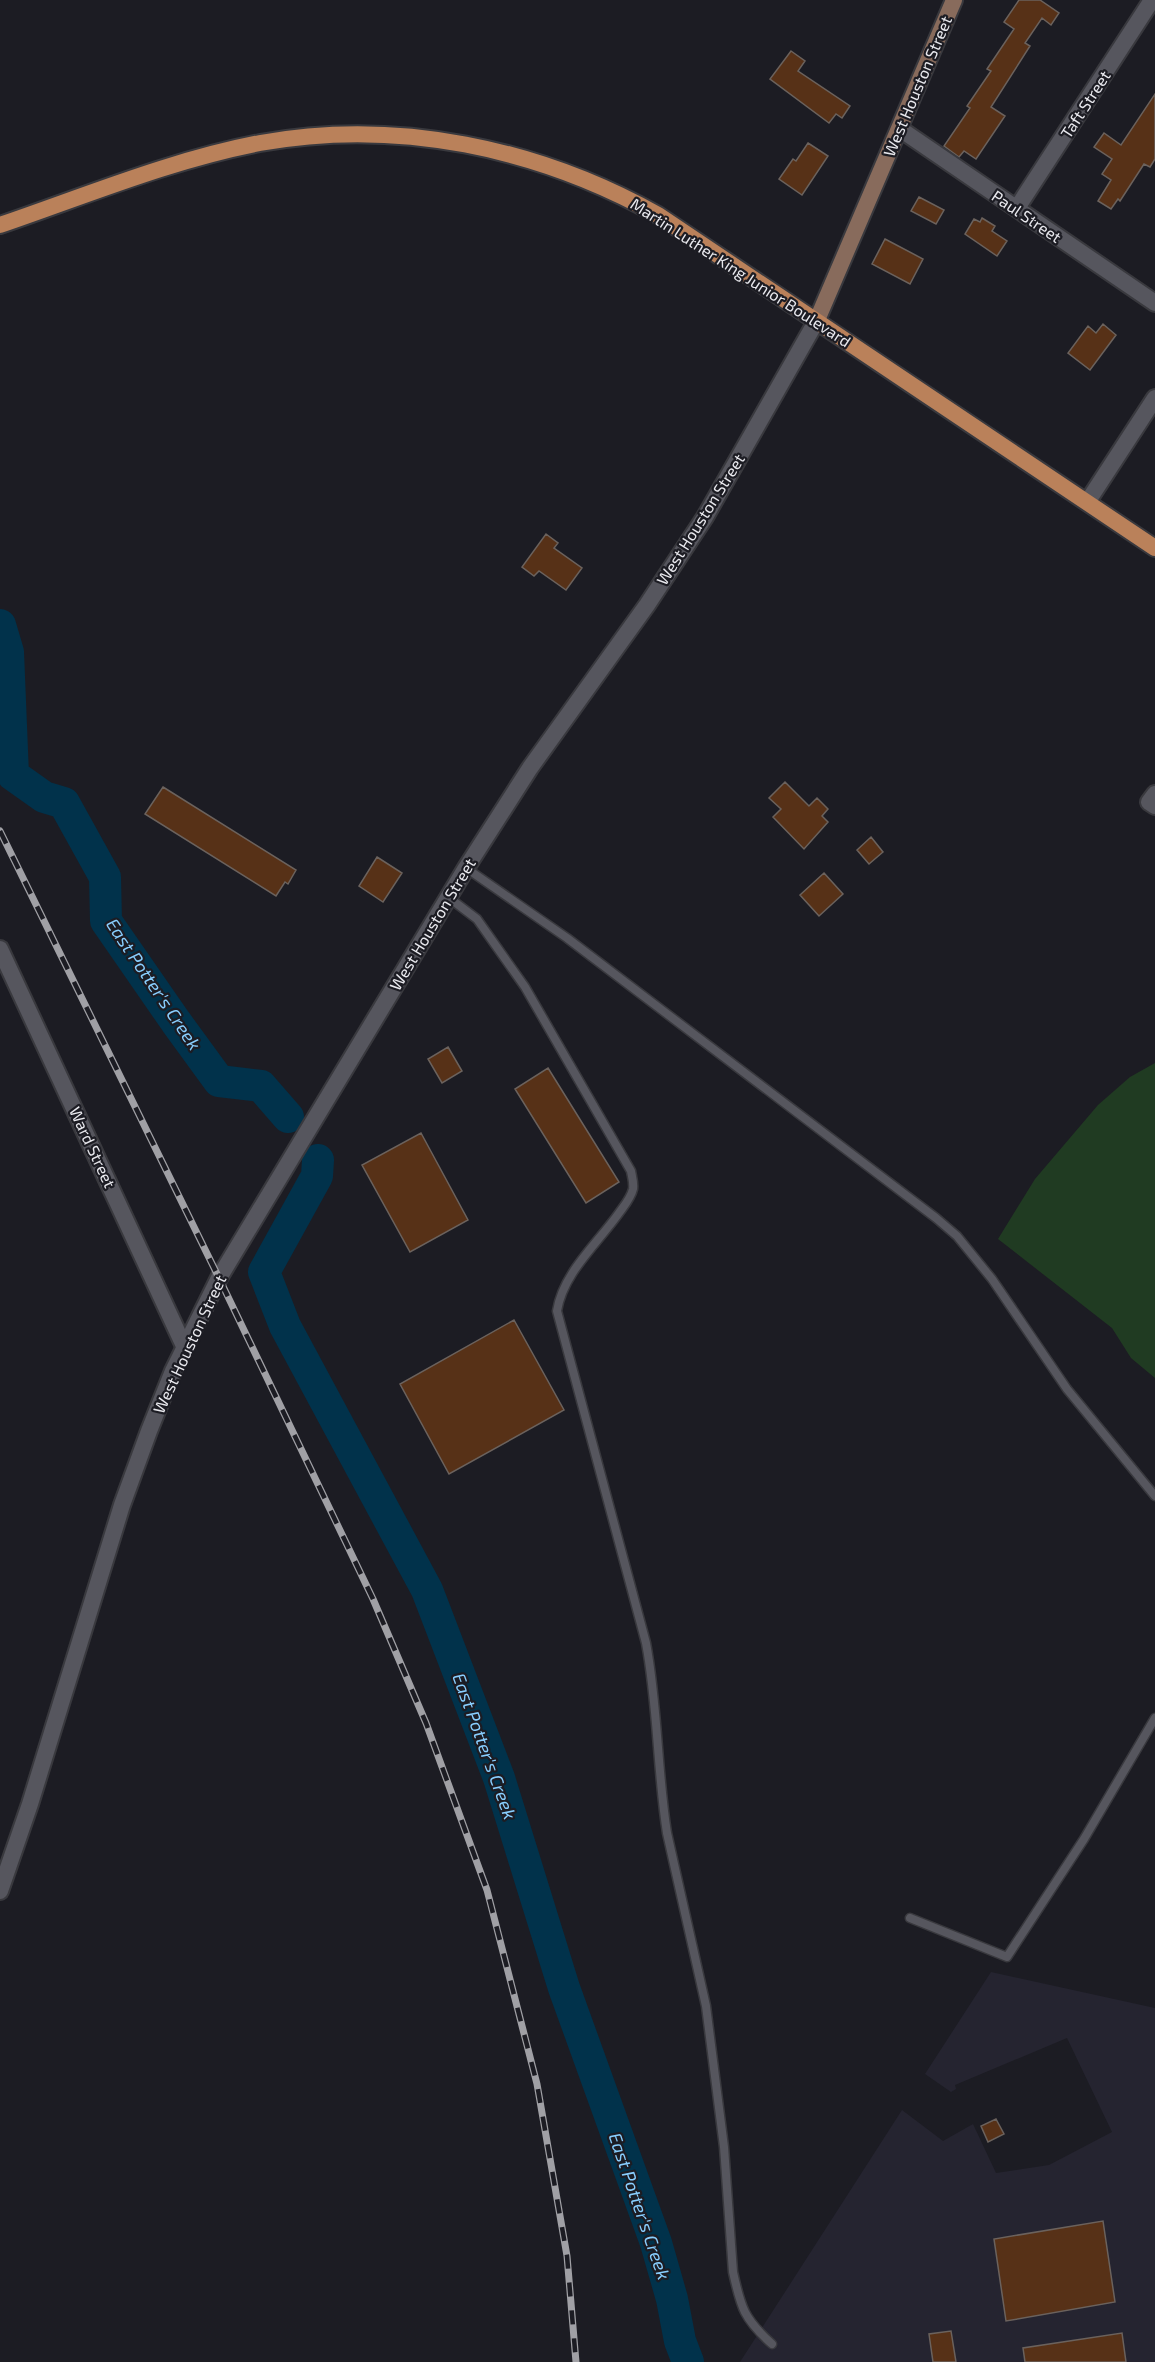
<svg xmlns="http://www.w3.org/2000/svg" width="1155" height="2362" font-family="'Exo 2',sans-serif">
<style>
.built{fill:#252430}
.green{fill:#203b22}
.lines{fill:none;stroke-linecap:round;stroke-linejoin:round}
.river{stroke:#01324b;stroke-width:32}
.building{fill:#573117;stroke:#6b625d;stroke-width:1.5}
.service-casing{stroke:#39393e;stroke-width:11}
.minor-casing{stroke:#39393e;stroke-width:20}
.tertiary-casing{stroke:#39393e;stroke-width:20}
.secondary-casing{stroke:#39393e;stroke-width:20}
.primary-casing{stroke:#39393e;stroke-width:20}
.service{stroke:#56565e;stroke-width:8}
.minor{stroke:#56565e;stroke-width:16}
.tertiary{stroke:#56565e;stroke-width:16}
.secondary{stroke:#886b5c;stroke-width:16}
.primary{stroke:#ba815a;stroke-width:16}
.rail-casing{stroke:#a0a0a5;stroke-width:7}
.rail{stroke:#1c1c23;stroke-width:4.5;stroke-dasharray:14;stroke-linecap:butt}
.labels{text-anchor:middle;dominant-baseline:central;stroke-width:4.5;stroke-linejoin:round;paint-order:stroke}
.street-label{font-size:16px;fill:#e9e9ee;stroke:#1c1c23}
.water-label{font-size:18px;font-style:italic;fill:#88cefe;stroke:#1c1c23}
</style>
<rect width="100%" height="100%" fill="#1c1c23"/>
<path class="built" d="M991,1972L1155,2008V2362H740L902,2110L943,2141L973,2124L996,2173L1049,2165L1112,2132L1067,2038L955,2085L956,2089L951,2092L925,2074Z"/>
<path class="green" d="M1155,1063V1378L1131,1358L1112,1328L998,1239L1035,1179L1098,1105L1130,1077Z"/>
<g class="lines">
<path class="river" d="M0,625L8,652L13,775L44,797L64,803L105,877L106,921L176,1022L219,1081L261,1086L288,1117
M318,1160L317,1176L264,1272L285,1326L427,1590L499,1778L564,1988L656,2243L672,2299L680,2341L688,2362"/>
</g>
<path class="building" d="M1019,0H1040L1059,13L1051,25L1042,18L1025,43L1030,46L991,107L1005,116L976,159L964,151L959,157L944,146L970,108L967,106L991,71L987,69L1014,29L1004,22Z
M791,51L805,61L798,71L850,106L842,118L836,114L829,123L770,79Z
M1155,94V159L1150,167L1144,164L1120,201L1118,199L1111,209L1098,201L1111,180L1102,174L1112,159L1094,147L1104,133L1121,145Z
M808,143L828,156L802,195L779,179L793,159L796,161Z
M919,197L944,210L936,224L911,211Z
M982,218L995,226L992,231L1007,241L997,256L965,234L974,219L980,222Z
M885,239L923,259L910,284L872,264Z
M1103,324L1116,335L1090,370L1068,353L1088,326L1096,333Z
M546,534L558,543L554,548L582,568L566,590L539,571L534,576L522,567Z
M785,782L809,806L817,798L828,809L822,816L828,822L804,849L773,817L781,809L769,798Z
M163,787L296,870L288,884L285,882L276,896L145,814Z
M871,837L883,852L869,864L857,850Z
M377,857L402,873L383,902L359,886Z
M824,873L843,894L819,916L800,895Z
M448,1047L462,1071L442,1083L428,1059Z
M548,1068L619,1182L586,1203L515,1089Z
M421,1133L468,1220L410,1252L362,1165Z
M514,1320L564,1410L449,1474L400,1384Z
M996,2119L1004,2134L988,2142L981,2126Z
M1103,2221L1115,2302L1006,2321L994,2239Z
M951,2331L956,2362H933L929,2334Z
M1122,2333L1126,2362H1025L1023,2348Z"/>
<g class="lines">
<defs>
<path id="service" d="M466,868L567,938L936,1218L957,1236L992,1279L1067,1389L1155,1496
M448,897L477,919L525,987L631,1171C632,1177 634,1183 633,1189C631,1198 624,1206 619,1213C597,1244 563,1273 557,1311L646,1643C658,1706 657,1770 667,1833L706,2006L724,2147L733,2272C741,2308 744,2319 772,2344
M910,1918L1007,1957L1084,1839L1155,1718"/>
<path id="minor" d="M900,129L1155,303
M1017,208L1152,0
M1088,501L1155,398
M1155,794L1149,802L1155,806
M0,949L184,1346"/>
<path id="tertiary" d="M0,1891L30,1804L122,1505L149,1431L173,1371L219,1278L466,868L530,768L647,605L705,517L817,320"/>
<path id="secondary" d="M817,320L954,0"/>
<path id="primary" d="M0,225C85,196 171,160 260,143C397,118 538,148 658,215L1155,548"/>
</defs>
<use href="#service" class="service-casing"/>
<use href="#minor" class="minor-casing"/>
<use href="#tertiary" class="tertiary-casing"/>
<use href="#secondary" class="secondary-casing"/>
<use href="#primary" class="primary-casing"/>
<use href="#service" class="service"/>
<use href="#minor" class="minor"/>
<use href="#tertiary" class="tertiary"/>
<use href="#secondary" class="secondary"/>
<use href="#primary" class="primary"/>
<defs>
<path id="rail" d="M0,831L219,1278L373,1599L426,1723L487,1890L537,2084L567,2256L576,2362"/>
</defs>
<use href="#rail" class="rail-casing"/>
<use href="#rail" class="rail"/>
</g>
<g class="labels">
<g class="street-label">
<text transform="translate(917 86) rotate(-67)">West Houston Street</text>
<text transform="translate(1085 104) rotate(-57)">Taft Street</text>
<text transform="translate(1027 216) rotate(34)">Paul Street</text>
<text transform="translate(741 272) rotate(33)">Martin Luther King Junior Boulevard</text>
<text transform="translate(700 519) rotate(-58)">West Houston Street</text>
<text transform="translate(432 924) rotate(-59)">West Houston Street</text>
<text transform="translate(93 1147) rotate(65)">Ward Street</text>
<text transform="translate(189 1344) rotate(-65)">West Houston Street</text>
</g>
<g class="water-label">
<text transform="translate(154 984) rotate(56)">East Potter's Creek</text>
<text transform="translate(485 1746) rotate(70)">East Potter's Creek</text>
<text transform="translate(640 2206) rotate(71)">East Potter's Creek</text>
</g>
</g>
</svg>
